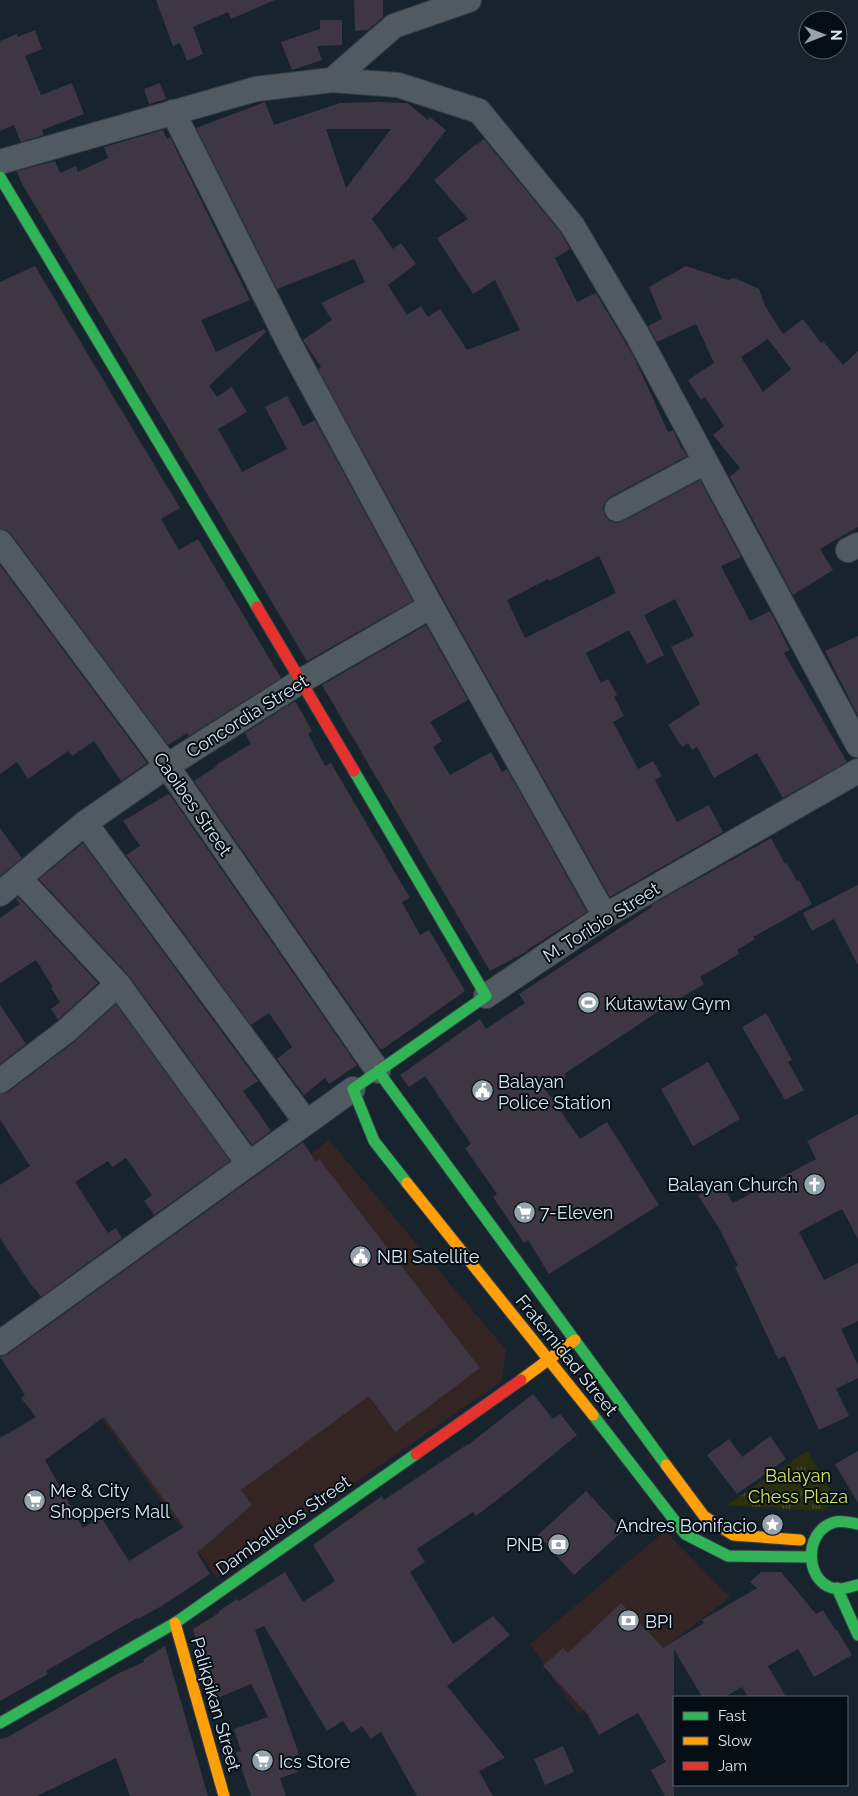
<svg xmlns="http://www.w3.org/2000/svg" width="858" height="1796" font-family="Raleway,sans-serif">
<style>
.commercial{fill:#342524}
.grass{fill:url(#grass-tufts)}
.building{fill:#3f3644;fill-rule:evenodd}
.lines{fill:none;stroke-linecap:round;stroke-linejoin:round}
.street-casing{stroke:#374149;stroke-width:26}
.fast-casing{stroke:#374149;stroke-width:13}
.slow-casing{stroke:#374149;stroke-width:13}
.jam-casing{stroke:#374149;stroke-width:13}
.street{stroke:#505a60;stroke-width:24}
.fast{stroke:#30b455;stroke-width:11}
.slow{stroke:#ff9f0a;stroke-width:11}
.jam{stroke:#e5322d;stroke-width:11}
.labels{text-anchor:middle;dominant-baseline:central;stroke-width:4;stroke-linejoin:round;paint-order:stroke}
.street-label{font-size:18px;fill:#d9e7f3;stroke:#050e15}
.poi-label{font-size:18px;fill:#d9e7f3;stroke:#050e15;text-anchor:start}
.park-label{font-size:18px;fill:#dae25a;stroke:#050e15}
</style>
<defs>
<pattern id="grass-tufts" width="24" height="20" patternUnits="userSpaceOnUse" patternTransform="scale(1.25)"><rect width="24" height="20" fill="#2c2f0e"/><path d="M3 7l-1-3M5 7V3M7 7l1-3M15 17l-1-3M17 17v-4M19 17l1-3" fill="none" stroke="#4a4d32"/></pattern>
</defs>
<rect width="100%" height="100%" fill="#17242d"/>
<path class="commercial" d="M329,1140L506,1350L501,1382L217,1578L56,1355Z
M665,1531L730,1597L578,1714L530,1644Z"/>
<path class="grass" d="M807,1451L837,1501L822,1511L727,1505Z"/>
<path class="building" d="M156,0H275L231,19L228,12L193,27L203,54L187,61L180,43L173,46Z
M354,0H383V17L368,30L355,31Z
M320,20H342V45L317,46L322,60L292,70L281,42L320,29Z
M35,30L42,49L25,56L41,95L72,83L84,114L42,130L44,135L21,142L14,125L0,131V41L17,34L18,37Z
M160,83L166,99L149,104L144,89Z
M265,102L274,125L340,103L378,102L407,103L428,120L430,117L446,130L409,178L372,219L393,249L401,243L416,264L388,285L407,315L421,306L428,317L440,309L467,350L520,330L495,280L473,294L437,238L468,219L434,180L476,144L477,145L484,139L561,233L570,249L555,258L577,302L596,293L634,357L668,432L673,430L682,450L683,449L687,456L610,497L605,502L603,508L605,516L610,521L617,523L623,521L700,480L741,557L721,566L750,621L770,611L790,650L784,653L847,762L783,798L757,753L714,778L697,747L692,750L688,743L682,747L668,725L700,704L671,647L694,636L675,599L644,615L664,655L647,664L629,630L586,653L601,683L608,679L617,695L614,697L624,716L613,722L638,769L653,761L662,776L655,780L677,822L709,805L723,832L610,897L443,599L318,369L321,367L303,340L332,320L321,303L365,282L354,259L277,289L196,128ZM326,129H391L346,188ZM599,556L616,593L525,638L507,600L548,579L549,581Z
M163,130L167,139L170,137L250,300L201,320L216,352L264,329L266,332L209,386L217,397L232,387L247,412L218,429L242,472L287,449L265,407L287,396L303,426L315,420L413,601L307,661L21,182L17,171L55,161L60,173L76,166L78,172L108,158L104,147Z
M35,266L180,508L161,519L179,550L198,539L281,678L189,736L187,733L168,745L11,534L6,530L0,529V282Z
M686,266L728,280L734,278L759,289L765,306L783,334L803,319L821,343L823,341L843,365L858,351V527L820,549L833,570L793,595L730,477L740,468L713,435L724,426L705,397L701,400L688,380L714,363L696,324L657,342L648,326L662,319L649,287ZM768,339L791,369L763,392L741,357Z
M0,565L145,760L147,763L121,781L94,741L72,756L68,751L28,779L17,762L0,774Z
M426,625L468,700L430,722L442,741L433,747L450,775L491,752L502,772L507,769L587,912L527,950L528,951L490,971L322,685Z
M858,636V716L825,651Z
M295,701L312,731L308,734L325,766L331,763L410,898L402,902L420,935L429,930L465,991L383,1049L382,1048L380,1049L194,781L217,766L216,765L251,744L245,733Z
M168,794L170,795L357,1065L329,1084L325,1078L304,1095L277,1059L292,1047L269,1013L251,1025L126,855L140,846L123,821Z
M0,828L22,858L0,876Z
M771,838L785,864L787,863L797,881L799,880L812,904L753,937L755,939L737,950L739,954L700,977L704,984L662,1009L564,1074L566,1076L545,1089L580,1139L607,1122L659,1205L549,1274L528,1240L524,1243L493,1197L497,1194L465,1148L471,1144L425,1076L409,1087L400,1075L480,1019L486,1029L525,1003L519,994L652,907L651,905Z
M83,843L258,1081L243,1091L271,1131L252,1145L129,976L39,879Z
M858,885V965L834,919L812,931L803,913Z
M18,897L98,983L58,1020L51,1009L60,1002L51,988L53,987L36,960L0,983V918L20,904L16,899Z
M116,1004L230,1161L154,1215L144,1201L152,1195L126,1158L112,1167L108,1161L75,1182L108,1233L116,1228L122,1238L41,1297L35,1288L34,1289L0,1238V1185L30,1166L0,1120V1094L8,1092L74,1042Z
M0,1005L26,1044L0,1064Z
M766,1013L792,1060L788,1062L804,1090L785,1100L742,1027Z
M708,1062L740,1119L693,1146L661,1089Z
M858,1114V1239L842,1209L799,1232L824,1280L858,1263V1321L841,1329L858,1365V1378L836,1389L849,1416L819,1430L785,1356L778,1359L735,1267L738,1266L719,1228L698,1196L720,1182L733,1203L816,1159L807,1141Z
M303,1142L316,1162L319,1159L480,1368L395,1432L369,1396L241,1490L252,1505L197,1553L210,1574L160,1607L138,1619L137,1618L46,1671L48,1674L0,1701V1438L36,1417L21,1398L25,1395L0,1357L8,1354ZM104,1417L184,1527L129,1561L101,1517L83,1528L45,1460Z
M533,1394L553,1419L560,1414L577,1435L514,1487L476,1516L473,1512L417,1549L425,1562L410,1572L453,1644L493,1616L510,1635L447,1686L505,1758L479,1771L493,1796H417L381,1732L371,1739L362,1726L351,1733L343,1721L327,1731L264,1626L255,1630L299,1754L293,1757L298,1772L280,1778L286,1796H251L236,1752L241,1751L234,1729L268,1717L251,1684L213,1700L193,1629L219,1613V1611L237,1599L239,1601L285,1572L303,1602L335,1581L313,1545L382,1496L384,1500L468,1444V1445Z
M770,1436L786,1459L737,1494L707,1455L729,1439L742,1457Z
M858,1451V1503L835,1464Z
M586,1491L623,1531L574,1575L538,1535Z
M761,1572H781L816,1614L823,1610L836,1631L837,1630L852,1655L814,1677L798,1649L768,1666L786,1697H748L742,1687L725,1697H702L674,1649V1796H665L651,1770L666,1762L638,1713L599,1735L588,1715L543,1666L563,1648L568,1653L621,1603L663,1648L704,1623L702,1620L757,1588L750,1582Z
M165,1646L208,1796H130L116,1758L37,1796H0V1739L8,1737L117,1674L144,1662L143,1660Z
M563,1746L574,1772L545,1785L534,1759Z"/>
<g class="lines">
<defs>
<path id="street" d="M332,80L394,26L469,0
M173,112L290,345L431,606L605,916
M0,162L256,89L332,80L398,85L479,111L572,225L638,336L858,745
M617,509L705,462
M0,542L167,766L378,1071
M848,550L858,545
M85,823L306,1122
M20,879L118,984L248,1163
M0,894L85,823L167,766L301,681L431,606
M486,996L605,916L858,771
M0,1081L66,1031L118,984
M0,1343L353,1089"/>
<path id="fast" d="M0,177L257,607
M354,771L486,996L353,1089L374,1141L407,1183
M378,1071L666,1465
M593,1415L685,1534L728,1556L810,1557
M858,1524C851,1523 842,1520 835,1522C801,1531 805,1588 839,1589C845,1589 852,1586 858,1585
M837,1588L858,1635
M0,1723L175,1623L416,1454"/>
<path id="slow" d="M407,1183L593,1415
M521,1380L575,1340
M666,1465L704,1516L733,1535L800,1540
M175,1623L224,1796"/>
<path id="jam" d="M257,607L354,771
M416,1454L521,1380"/>
</defs>
<use href="#street" class="street-casing"/>
<use href="#fast" class="fast-casing"/>
<use href="#slow" class="slow-casing"/>
<use href="#jam" class="jam-casing"/>
<use href="#street" class="street"/>
<use href="#fast" class="fast"/>
<use href="#slow" class="slow"/>
<use href="#jam" class="jam"/>
</g>
<defs>
<symbol id="stadium-disc" viewBox="-11 -11 22 22"><circle r="9.5" fill="#95a3ae" stroke="#050e15"/><path d="M0-5a6.5 5 0 1 0 0 10a6.5 5 0 1 0 0-10ZM-3.5-1.8h7v3.6h-7Z" fill="#fff"/></symbol>
<symbol id="civic-disc" viewBox="-11 -11 22 22"><circle r="9.5" fill="#95a3ae" stroke="#050e15"/><path d="M-.6-6.5H3V-4.5H.6V-3L4-1V1h2V6H-6V1h2V-1L-.6-3ZM-1.2 2.5V6h2.4V2.5Z" fill="#fff"/></symbol>
<symbol id="church-disc" viewBox="-11 -11 22 22"><circle r="9.5" fill="#95a3ae" stroke="#050e15"/><path d="M-1.2-6h2.4v3.5h3.3v2.4h-3.3V6h-2.4V-.1h-3.3v-2.4h3.3Z" fill="#fff"/></symbol>
<symbol id="supermarket-disc" viewBox="-11 -11 22 22"><circle r="9.5" fill="#95a3ae" stroke="#050e15"/><path d="M-6-5.5h2.5l.6 2H6L4.5 2H-2.5L-4.4-4H-6ZM-1.5 3.2a1.3 1.3 0 1 0 .1 0ZM3 3.2a1.3 1.3 0 1 0 .1 0Z" fill="#fff"/></symbol>
<symbol id="sight-disc" viewBox="-11 -11 22 22"><circle r="9.5" fill="#95a3ae" stroke="#050e15"/><path d="M0-6L1.8-2.2L6-1.7L2.9 1.2L3.7 5.4L0 3.3L-3.7 5.4L-2.9 1.2L-6-1.7L-1.8-2.2Z" fill="#fff"/></symbol>
<symbol id="bank-disc" viewBox="-11 -11 22 22"><circle r="9.5" fill="#95a3ae" stroke="#050e15"/><path d="M-6-4H6V4H-6ZM0-2.3a2.3 2.3 0 1 0 0 4.6a2.3 2.3 0 1 0 0-4.6Z" fill="#fff"/></symbol>
</defs>
<g fill-rule="evenodd">
<use href="#stadium-disc" x="576" y="990" width="25" height="25"/>
<use href="#civic-disc" x="470" y="1078" width="25" height="25"/>
<use href="#church-disc" x="802" y="1172" width="25" height="25"/>
<use href="#supermarket-disc" x="512" y="1200" width="25" height="25"/>
<use href="#civic-disc" x="348" y="1244" width="25" height="25"/>
<use href="#supermarket-disc" x="22" y="1488" width="25" height="25"/>
<use href="#sight-disc" x="760" y="1512" width="25" height="25"/>
<use href="#bank-disc" x="546" y="1532" width="25" height="25"/>
<use href="#bank-disc" x="616" y="1608" width="25" height="25"/>
<use href="#supermarket-disc" x="250" y="1748" width="25" height="25"/>
</g>
<g class="labels">
<g class="street-label">
<text transform="translate(247 716) rotate(-32)">Concordia Street</text>
<text transform="translate(193 804) rotate(55)">Caoibes Street</text>
<text transform="translate(601 922) rotate(-32)">M. Toribio Street</text>
<text transform="translate(567 1355) rotate(51)">Fraternidad Street</text>
<text transform="translate(283 1525) rotate(-35)">Damballelos Street</text>
<text transform="translate(216 1704) rotate(74)">Palikpikan Street</text>
</g>
<g class="poi-label">
<text x="605" y="1003">Kutawtaw Gym</text>
<text x="498" y="1081">Balayan<tspan x="498" dy="21">Police Station</tspan></text>
<text x="798" y="1184" text-anchor="end">Balayan Church</text>
<text x="540" y="1212">7-Eleven</text>
<text x="377" y="1256">NBI Satellite</text>
<text x="50" y="1490">Me &amp; City<tspan x="50" dy="21">Shoppers Mall</tspan></text>
<text x="757" y="1525" text-anchor="end">Andres Bonifacio</text>
<text x="543" y="1544" text-anchor="end">PNB</text>
<text x="645" y="1621">BPI</text>
<text x="279" y="1761">Ics Store</text>
</g>
<g class="park-label">
<text x="798" y="1475">Balayan<tspan x="798" dy="21">Chess Plaza</tspan></text>
</g>
</g>
<rect x="673" y="1696" width="175" height="90" fill="#050e15" stroke="#5a656e"/>
<rect x="683" y="1712" width="25" height="8" fill="#30b455" stroke="#5a656e"/>
<text x="718" y="1721" font-size="15" fill="#d9e7f3">Fast</text>
<rect x="683" y="1737" width="25" height="8" fill="#ff9f0a" stroke="#5a656e"/>
<text x="718" y="1746" font-size="15" fill="#d9e7f3">Slow</text>
<rect x="683" y="1762" width="25" height="8" fill="#e5322d" stroke="#5a656e"/>
<text x="718" y="1771" font-size="15" fill="#d9e7f3">Jam</text>
<g transform="translate(823 35) rotate(90)"><circle r="24" fill="#050e15" stroke="#5a656e"/>
<path d="M0-4L9 19L0 12L-9 19Z" fill="#95a3ae"/>
<text y="-8" font-size="14" font-weight="bold" text-anchor="middle" fill="#d9e7f3">N</text>
</g>
</svg>
